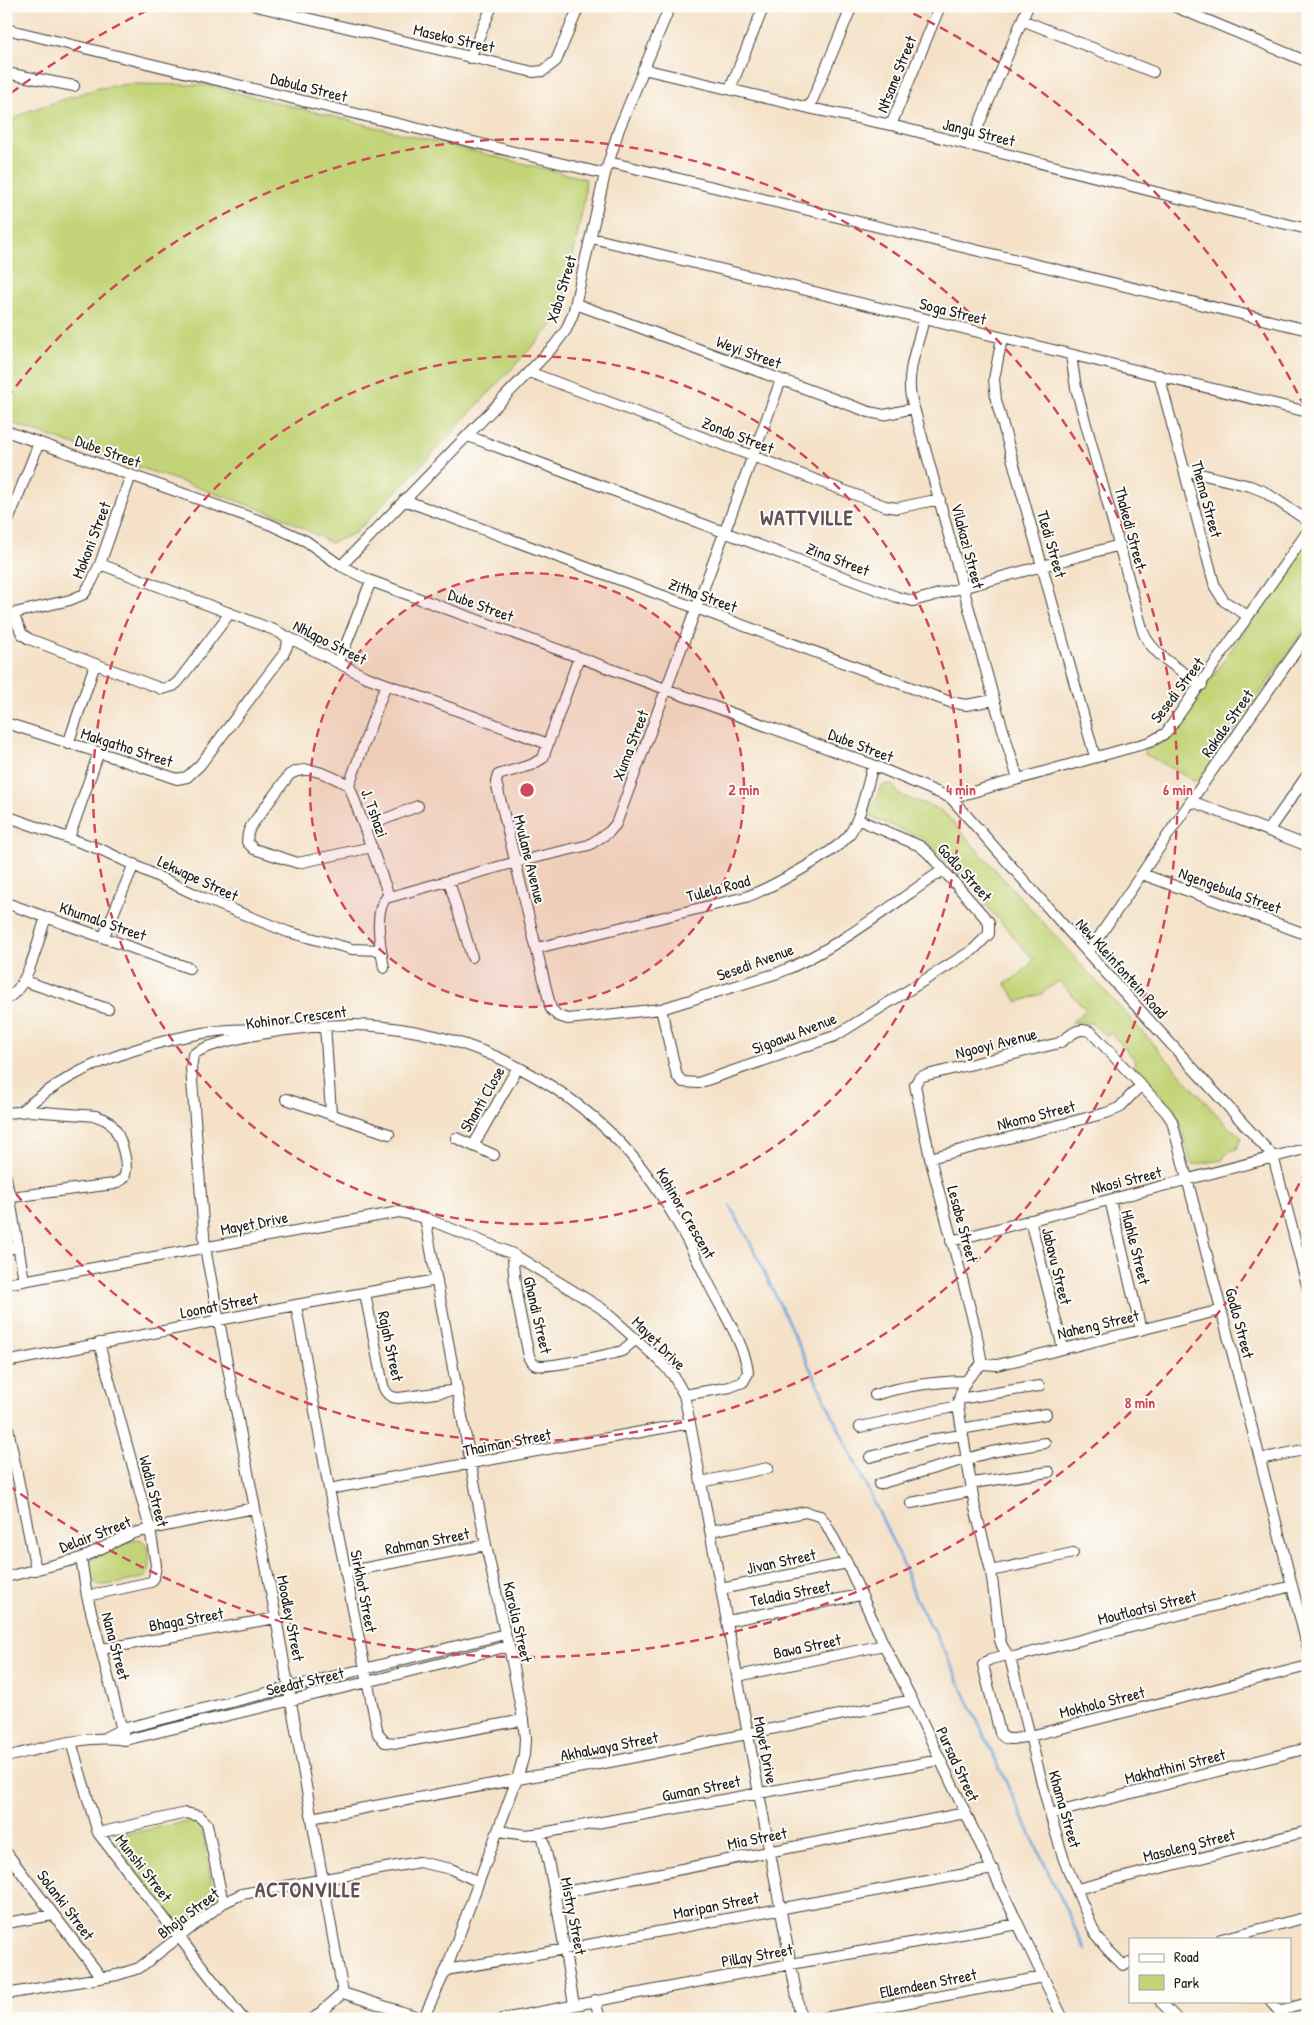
<svg xmlns="http://www.w3.org/2000/svg" width="1314" height="2025" font-family="'Patrick Hand',sans-serif">
<style>
.green{fill:#c2d477;stroke:#6f784a}
.lines{fill:none;stroke-linecap:round;stroke-linejoin:round}
.stream{stroke:#70a7df;stroke-width:2.5}
.minor-casing{stroke:#3c3a36;stroke-width:12}
.minor{stroke:#fff;stroke-width:10}
.ring{fill:none;stroke:#d1495b;stroke-width:2.5;stroke-dasharray:9 6}
.labels{text-anchor:middle;dominant-baseline:central;stroke-width:4;stroke-linejoin:round;paint-order:stroke}
.street-label{font-size:16px;fill:#1c1c1c;stroke:#fdfcf7}
.district-label{font-size:21px;font-weight:bold;letter-spacing:1px;fill:#624f5a;stroke:#fdfcf7}
.centre{fill:#d1495b;stroke:#fdfcf7;stroke-width:2.5}
.ring-label{font-size:15px;text-anchor:middle;font-weight:bold;fill:#d1495b;stroke:#fdfcf7;stroke-width:4;stroke-linejoin:round;paint-order:stroke}
</style>
<rect width="100%" height="100%" fill="#fdfcf7"/>
<filter id="ink" filterUnits="userSpaceOnUse"><feTurbulence type="fractalNoise" baseFrequency=".02" numOctaves="2"/><feDisplacementMap in="SourceGraphic" scale="10" xChannelSelector="R" yChannelSelector="G"/><feConvolveMatrix kernelMatrix="1 2 1 2 8 2 1 2 1" color-interpolation-filters="sRGB"/></filter>
<filter id="wash" filterUnits="userSpaceOnUse"><feTurbulence type="fractalNoise" baseFrequency=".0096" numOctaves="4" result="noise"/><feDisplacementMap in="SourceGraphic" scale="20" xChannelSelector="R" yChannelSelector="G"/><feGaussianBlur stdDeviation="1.12" result="paint"/><feColorMatrix in="noise" values="0 0 0 0 0 0 0 0 0 0 0 0 0 0 0 0 0 1.4 0 .05"/><feComposite in="paint" operator="in"/></filter>
<g filter="url(#wash)">
<rect width="100%" height="100%" fill="#f4e1c7"/>
<path class="green" d="M129,84L206,85L586,179L584,201L561,316L409,478L355,533L331,543L280,516L6,421V125L25,112L99,88Z
M1308,539V624L1198,783L1145,754L1144,748C1157,747 1166,741 1175,731Z
M889,784C896,786 895,790 900,794C906,800 933,804 944,813L1230,1129L1236,1132L1241,1137L1237,1149L1227,1152L1222,1160L1192,1165L1179,1120L1173,1109L1133,1065L1136,1061L1111,1033L1107,1036L1091,1023L1072,1022L1086,1010L1059,981L1041,994L1018,1002L1005,983L1017,977L1034,960L985,904L989,900L963,873L960,876L924,839L872,817L867,810C869,806 874,803 876,799C881,791 877,785 889,784Z
M135,1539C140,1539 144,1540 146,1545C150,1553 152,1571 146,1577C136,1579 102,1589 95,1583C90,1578 89,1571 87,1565L92,1558Z
M193,1821L202,1828L214,1898C208,1910 196,1920 182,1923L174,1920L121,1852L117,1844L120,1835Z"/>
<g class="lines">
<path class="stream" d="M730,1206L749,1240L901,1559L915,1597L945,1652L1085,1950"/>
</g>
</g>
<g filter="url(#ink)">
<g class="lines">
<defs>
<path id="minor" d="M256,6L533,72L543,71L556,61L579,6
M1173,6L1308,62
M1022,20L1153,72
M6,29L605,174
M470,58L492,6
M643,69L809,108L891,125L1226,210L1308,229
M6,73L74,86
M730,89L764,6
M809,108L852,6
M891,125L940,6
M970,146L1028,6
M609,162L1308,330
M592,238L1308,412
M576,304L869,412L884,415L914,408
M924,319C918,344 906,372 911,397L994,700L1018,779
M1002,338L994,379L996,400L1095,757
M1071,355L1076,388L1143,632C1153,656 1181,670 1202,685
M529,372L885,506L897,508L940,499
M1159,375L1215,587L1224,601L1248,616
M6,431L269,524L306,541L341,566L371,581L873,765L951,798L1088,953L1273,1156L1308,1289
M468,436L897,597L913,601L1120,545
M1184,470L1250,486L1263,491L1308,521
M404,500L950,702L966,705L994,700
M6,526L39,443
M100,564L274,630L364,676L548,744
M341,566L554,346L566,330L573,314L605,174L619,129L670,6
M13,614L22,634L29,639L162,689L173,686L178,682L230,613
M6,615L70,600L84,594L92,581L100,564L131,475
M579,657L543,758L531,765L498,775L496,782L551,1009L558,1016L568,1019L661,1009L778,973C837,949 890,906 943,870
M339,662L371,581
M386,684L349,785L389,896
M6,723L110,756L177,779L187,777L200,765L283,655L288,644L287,638
M68,744L95,664
M349,785C331,777 308,762 289,775L251,826L248,833L247,842L254,849L298,863L372,847
M951,798L1150,742L1166,733L1308,531
M1191,801L1308,846
M6,816L102,850L203,898L288,932L352,949L381,950
M365,827L418,806
M1268,831L1308,774
M69,838L99,752
M1142,874L1308,935
M449,881L472,957
M6,903L189,968
M104,936L134,864
M537,948L746,897C768,889 835,853 849,835C861,818 867,786 873,765
M1088,953L1191,801L1308,634
M384,968C381,949 373,913 386,898L516,862L589,845L609,832L616,824L781,380
M24,981L108,1009
M6,999C29,988 38,940 46,917
M661,1009L677,1076L683,1082L698,1083L835,1036L973,950L989,934V922L929,854L920,846L857,819
M325,1025L331,1113
M286,1099L389,1134
M21,1111C37,1098 54,1086 72,1076C117,1051 212,1023 263,1031
M6,1113L30,1111L96,1116C101,1118 106,1119 110,1123C120,1132 131,1168 123,1179L114,1184L11,1197
M456,1138L494,1155
M473,1146L518,1067
M930,1158L1106,1113L1119,1108L1140,1086
M6,1177L24,1280
M1110,1200L1141,1330
M1030,1220L1063,1348
M951,1241L1308,1148
M6,1249L19,1247
M513,1254C513,1288 522,1322 529,1356C531,1360 532,1364 536,1365C546,1369 601,1356 615,1353L622,1351L636,1339
M6,1284L399,1212L425,1218L513,1254L601,1308L658,1359L673,1375L684,1395L690,1423L801,2019
M365,1293L383,1386C386,1394 390,1398 399,1398L457,1390
M296,1305L329,1489L378,1734L385,1742L398,1743L523,1720
M6,1362L296,1305L437,1280
M982,1364L976,1331L930,1158L915,1085L919,1078L923,1076L1059,1043C1070,1037 1077,1025 1091,1032L1166,1112L1172,1121L1260,1459L1308,1649
M982,1364C968,1376 960,1387 958,1406L975,1508L991,1571L1000,1640L1002,1646L1010,1658L1050,1814L1064,1860L1096,1936L1108,1950L1123,1965L1130,1963
M982,1364L997,1365L1221,1310
M875,1395C905,1385 933,1382 965,1381
M959,1399L1039,1386
M6,1418L36,1570
M860,1427L958,1406
M961,1429L1046,1414
M870,1457L936,1439L962,1435
M1260,1459L1308,1449
M701,1482L768,1468
M972,1483L1049,1472
M879,1484L991,1452L1045,1443
M329,1489L690,1423
M911,1503L972,1491
M711,1531L805,1512L820,1516L825,1522L847,1563L884,1645L912,1700L1063,2019
M81,1558L87,1596L123,1734
M991,1571L1073,1553
M345,1572L486,1545
M6,1577L81,1558L131,1534L150,1529L254,1508
M721,1589L847,1563
M87,1596L151,1582L154,1578L156,1565L150,1529L99,1343
M727,1621L860,1595
M102,1649L276,1618
M1008,1655L990,1659L983,1665L1000,1733C1006,1744 1020,1737 1030,1736L1308,1666
M1010,1658L1292,1586
M738,1676L884,1645
M106,1737L122,1729L505,1634
M71,1742L98,1833L243,2019
M6,1757C44,1748 86,1734 125,1740L367,1682L509,1646
M1050,1814L1308,1748
M311,1818L620,1760L912,1700
M498,1831L526,1835L542,1833L940,1760
M98,1833L186,1813L199,1816L207,1824L223,1903
M542,1833L555,1894L574,2005
M6,1852L101,1977
M1077,1889L1308,1831
M555,1894L965,1813
M6,1923L53,1915
M1221,1939L1308,1917
M446,1970C629,1939 810,1902 993,1869
M343,1993L276,1618L205,1248L191,1068L193,1055C207,1042 274,1031 295,1029C325,1025 355,1023 385,1027C478,1037 570,1084 631,1155C663,1192 686,1236 707,1280C719,1306 746,1345 748,1373L743,1382L730,1387L684,1395
M6,1994L117,1975L139,1968L223,1903L242,1894L419,1862L451,1869L479,1882
M595,2000L600,2019
M1160,2001L1177,2019
M1270,2001L1286,2019
M1279,2011L1308,2003
M313,2019L343,1993L424,2019
M423,2019L446,1970L517,1779L524,1755L525,1739L523,1720L509,1646L505,1634L486,1545L425,1218
M502,2019L791,1964L1018,1924
M819,2019L1043,1977"/>
</defs>
<use href="#minor" class="minor-casing"/>
<use href="#minor" class="minor"/>
</g>
</g>
<circle cx="527" cy="790" r="217" fill="#d1495b" fill-opacity=".12"/>
<g class="ring">
<circle cx="527" cy="790" r="217"/>
<circle cx="527" cy="790" r="434"/>
<path d="M7 398A651 651 0 1 1 7 1182"/>
<path d="M1306 1170A867 867 0 0 1 11 1487M11 93A867 867 0 0 1 154 7M900 7A867 867 0 0 1 1306 410"/>
</g>
<g class="labels">
<g class="street-label">
<text transform="translate(454 38) rotate(13)">Maseko Street</text>
<text transform="translate(896 74) rotate(-68)">Ntsane Street</text>
<text transform="translate(309 87) rotate(14)">Dabula Street</text>
<text transform="translate(979 132) rotate(14)">Jangu Street</text>
<text transform="translate(561 289) rotate(-73)">Xaba Street</text>
<text transform="translate(953 311) rotate(14)">Soga Street</text>
<text transform="translate(749 352) rotate(20)">Weyi Street</text>
<text transform="translate(738 435) rotate(21)">Zondo Street</text>
<text transform="translate(108 451) rotate(20)">Dube Street</text>
<text transform="translate(1207 499) rotate(75)">Thema Street</text>
<text transform="translate(1131 528) rotate(75)">Thakedi Street</text>
<text transform="translate(91 540) rotate(-69)">Mokoni Street</text>
<text transform="translate(1052 544) rotate(74)">Tledi Street</text>
<text transform="translate(968 546) rotate(75)">Vilakazi Street</text>
<text transform="translate(838 559) rotate(21)">Zina Street</text>
<text transform="translate(703 595) rotate(20)">Zitha Street</text>
<text transform="translate(481 605) rotate(20)">Dube Street</text>
<text transform="translate(330 642) rotate(27)">Nhlapo Street</text>
<text transform="translate(1177 690) rotate(-53)">Sesedi Street</text>
<text transform="translate(1227 723) rotate(-55)">Rakale Street</text>
<text transform="translate(630 745) rotate(-69)">Xuma Street</text>
<text transform="translate(861 745) rotate(21)">Dube Street</text>
<text transform="translate(127 747) rotate(18)">Makgatho Street</text>
<text transform="translate(375 813) rotate(70)">J. Tshazi</text>
<text transform="translate(530 859) rotate(76)">Mvulane Avenue</text>
<text transform="translate(965 872) rotate(48)">Godlo Street</text>
<text transform="translate(198 878) rotate(25)">Lekwape Street</text>
<text transform="translate(718 888) rotate(-15)">Tulela Road</text>
<text transform="translate(1230 890) rotate(20)">Ngengebula Street</text>
<text transform="translate(103 921) rotate(19)">Khumalo Street</text>
<text transform="translate(755 962) rotate(-20)">Sesedi Avenue</text>
<text transform="translate(1122 968) rotate(48)">New Kleinfontein Road</text>
<text transform="translate(296 1017) rotate(-7)">Kohinor Crescent</text>
<text transform="translate(794 1033) rotate(-21)">Sigoawu Avenue</text>
<text transform="translate(996 1043) rotate(-14)">Ngooyi Avenue</text>
<text transform="translate(482 1099) rotate(-60)">Shanti Close</text>
<text transform="translate(1036 1115) rotate(-14)">Nkomo Street</text>
<text transform="translate(1126 1180) rotate(-14)">Nkosi Street</text>
<text transform="translate(686 1213) rotate(60)">Kohinor Crescent</text>
<text transform="translate(254 1223) rotate(-11)">Mayet Drive</text>
<text transform="translate(963 1224) rotate(75)">Lesabe Street</text>
<text transform="translate(1136 1247) rotate(76)">Hlahle Street</text>
<text transform="translate(1057 1266) rotate(76)">Jabavu Street</text>
<text transform="translate(219 1305) rotate(-11)">Loonat Street</text>
<text transform="translate(538 1315) rotate(77)">Ghandi Street</text>
<text transform="translate(1240 1323) rotate(75)">Godlo Street</text>
<text transform="translate(1098 1324) rotate(-13)">Naheng Street</text>
<text transform="translate(659 1343) rotate(45)">Mayet Drive</text>
<text transform="translate(391 1346) rotate(78)">Rajah Street</text>
<text transform="translate(507 1442) rotate(-11)">Thaiman Street</text>
<text transform="translate(154 1491) rotate(75)">Wadia Street</text>
<text transform="translate(95 1534) rotate(-21)">Delair Street</text>
<text transform="translate(427 1541) rotate(-11)">Rahman Street</text>
<text transform="translate(781 1561) rotate(-12)">Jivan Street</text>
<text transform="translate(364 1591) rotate(79)">Sirkhot Street</text>
<text transform="translate(790 1593) rotate(-11)">Teladia Street</text>
<text transform="translate(1147 1607) rotate(-14)">Moutloatsi Street</text>
<text transform="translate(291 1618) rotate(79)">Moodley Street</text>
<text transform="translate(186 1619) rotate(-10)">Bhaga Street</text>
<text transform="translate(518 1622) rotate(77)">Karolia Street</text>
<text transform="translate(116 1646) rotate(75)">Nana Street</text>
<text transform="translate(807 1646) rotate(-12)">Bawa Street</text>
<text transform="translate(305 1681) rotate(-13)">Seedat Street</text>
<text transform="translate(1102 1702) rotate(-14)">Mokholo Street</text>
<text transform="translate(609 1746) rotate(-11)">Akhalwaya Street</text>
<text transform="translate(766 1750) rotate(79)">Mayet Drive</text>
<text transform="translate(958 1764) rotate(65)">Pursad Street</text>
<text transform="translate(1175 1766) rotate(-14)">Makhathini Street</text>
<text transform="translate(701 1788) rotate(-11)">Guman Street</text>
<text transform="translate(1065 1809) rotate(74)">Khama Street</text>
<text transform="translate(757 1838) rotate(-11)">Mia Street</text>
<text transform="translate(1189 1845) rotate(-14)">Masoleng Street</text>
<text transform="translate(144 1868) rotate(52)">Munshi Street</text>
<text transform="translate(66 1905) rotate(53)">Solanki Street</text>
<text transform="translate(716 1905) rotate(-11)">Maripan Street</text>
<text transform="translate(188 1913) rotate(-37)">Bhoja Street</text>
<text transform="translate(574 1916) rotate(79)">Mistry Street</text>
<text transform="translate(757 1955) rotate(-10)">Pillay Street</text>
<text transform="translate(928 1983) rotate(-11)">Ellemdeen Street</text>
</g>
<g class="district-label">
<text x="807" y="517">WATTVILLE</text>
<text x="308" y="1889">ACTONVILLE</text>
</g>
</g>
<circle cx="527" cy="790" r="8" class="centre"/>
<g class="ring-label">
<text x="744" y="795">2 min</text>
<text x="961" y="795">4 min</text>
<text x="1178" y="795">6 min</text>
<text x="1140" y="1408">8 min</text>
</g>
<rect width="1314" height="2025" fill="none" stroke="#fdfcf7" stroke-width="25"/>
<rect x="1129" y="1938" width="162" height="65" fill="#fdfcf7" stroke="#a3a29f"/>
<rect x="1139" y="1954" width="25" height="8" fill="#ffffff" stroke="#a3a29f"/>
<text x="1174" y="1962" font-size="15" fill="#1c1c1c">Road</text>
<rect x="1139" y="1975" width="25" height="15" fill="#c2d477" stroke="#a3a29f"/>
<text x="1174" y="1988" font-size="15" fill="#1c1c1c">Park</text>
</svg>
